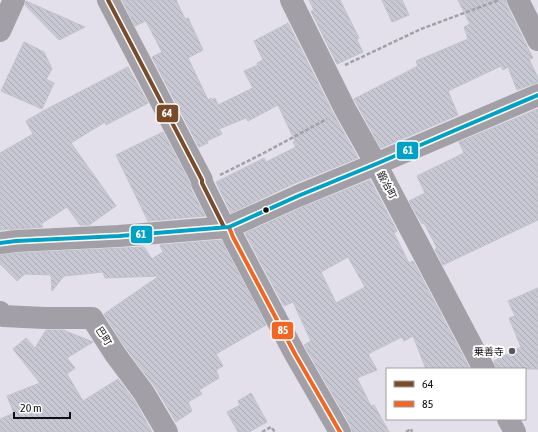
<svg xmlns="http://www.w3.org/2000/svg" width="538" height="432" font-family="'Asap Condensed','Noto Sans JP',sans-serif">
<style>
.building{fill:url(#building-back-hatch);stroke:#c2c2ca;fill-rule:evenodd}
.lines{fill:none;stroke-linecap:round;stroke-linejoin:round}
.path{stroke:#a2a0a6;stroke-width:2.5;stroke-dasharray:4 2;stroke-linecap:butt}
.minor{stroke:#a2a0a6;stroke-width:22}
.bus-1-casing{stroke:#fff;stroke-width:7}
.bus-2-casing{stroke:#fff;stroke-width:7}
.bus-3-casing{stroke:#fff;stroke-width:7}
.bus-1{stroke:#7a4b2a;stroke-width:4}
.bus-2{stroke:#f26522;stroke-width:4}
.bus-3{stroke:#01a1c5;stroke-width:4}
.bus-dot{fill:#110f16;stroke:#fff;stroke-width:1.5}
.poi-dot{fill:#5a5861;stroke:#fff;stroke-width:1.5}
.labels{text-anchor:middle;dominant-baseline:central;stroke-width:4;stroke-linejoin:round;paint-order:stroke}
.street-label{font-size:10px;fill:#110f16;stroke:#fff}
.poi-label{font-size:10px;fill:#110f16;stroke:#fff;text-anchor:end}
.line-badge{stroke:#fff;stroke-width:1.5}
.badge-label{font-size:11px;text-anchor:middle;font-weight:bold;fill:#fff}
</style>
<defs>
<pattern id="building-back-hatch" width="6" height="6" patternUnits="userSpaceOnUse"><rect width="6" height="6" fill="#c7c8d3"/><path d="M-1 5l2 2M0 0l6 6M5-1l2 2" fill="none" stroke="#aaabb4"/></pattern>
</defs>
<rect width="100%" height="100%" fill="#e3e0ec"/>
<path class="building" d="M122,0H176L185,19L188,18L203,50L188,58L208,100L211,98L212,100L215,98L218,105L253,88L244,71L258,65L257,63L263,60L254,41L288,23L334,115L358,158L293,184L231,213L216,182L264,158L266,162L296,147L293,142L295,141L278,105L248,121L246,118L219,129L222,134L207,141L208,143L199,147L152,57L162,52L146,21L135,26Z
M309,0H340L359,38L357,40L363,52L337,64L311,11L314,10Z
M382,0H402L409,15L392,22Z
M458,0H506L507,6L533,58L529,59L538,78V83L533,84L517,90L508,67L503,70L501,66L448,91L458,115L381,148L354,99L418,66L416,61L468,39L464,27L470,24Z
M26,1L85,27L59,40L25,5Z
M24,42L44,52L52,69L46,79L54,83L42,109L1,91Z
M128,67L148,103L106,125L105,122L71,143L116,206L89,225H80L67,207L41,224L43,227L15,229L0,230V153L33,134L26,121L43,111Z
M538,109V220L443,265L435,249L437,248L424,223L422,224L409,201L425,193L417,176L464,153L459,142Z
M163,132L190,183L191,189L205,216L148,221L116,155Z
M370,180L397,231L394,233L409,263L413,261L470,369H426L413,336L404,341L402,337L368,354L377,370L357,378L371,406L374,405L389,432H352L351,426L304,345L311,341L293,302L284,306L245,233L303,207ZM348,257L365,287L336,303L321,272Z
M221,240L266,325L216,354L223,366L216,370L219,378L199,390L202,394L188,402L192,411L176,422L155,387L125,347L104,314L159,276L105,278L103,272L64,276L52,291L51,275L25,274L17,281L0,264V255L17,253L144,247L152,259L163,252L160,245Z
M538,288V369H496L494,361L521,347L509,318L515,316L508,301Z
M46,330H63L93,342L67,358L75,368L67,374L83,401L118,379L134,400L152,432H0V419L14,413L7,396L40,383L13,349L26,338L35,348Z
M251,393L267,422L249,432H238L227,412L240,405L238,401Z"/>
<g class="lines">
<path class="path" d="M345,65L421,29L499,0
M220,175L262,154L327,119
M262,432L271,427L275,432
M406,432L411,429L412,432"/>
<path class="minor" d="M108,0L202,180V183L224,227
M291,0L345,109L376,164L484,369
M518,0L538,40
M0,31L14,0
M229,227L233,237L295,354L340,432
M0,243L16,241L119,236L229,227L298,196L376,164L538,95
M0,312L3,316L45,318H92L115,354L144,393L167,432
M508,419L515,432"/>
<defs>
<path id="bus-1" d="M108,0L202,180V183L224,227"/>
<path id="bus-2" d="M229,227L233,237L295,354L340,432"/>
<path id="bus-3" d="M0,243L16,241L119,236L229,227L298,196L376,164L538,95"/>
</defs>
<use href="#bus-1" class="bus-1-casing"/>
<use href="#bus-2" class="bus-2-casing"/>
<use href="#bus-3" class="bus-3-casing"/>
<use href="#bus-1" class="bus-1"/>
<use href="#bus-2" class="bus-2"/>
<use href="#bus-3" class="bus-3"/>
</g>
<circle class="bus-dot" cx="266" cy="210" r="3.5"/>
<circle class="poi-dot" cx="512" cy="351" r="4"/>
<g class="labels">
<g class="street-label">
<text transform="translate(387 185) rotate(62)">鍛冶町</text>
<text transform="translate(104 336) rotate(57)">巴町</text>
</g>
<g class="poi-label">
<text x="504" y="351">乗善寺</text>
</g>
</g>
<g class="line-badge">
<rect x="156" y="104" width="23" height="19" rx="4" fill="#7a4b2a"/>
<rect x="396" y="141" width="23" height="19" rx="4" fill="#01a1c5"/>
<rect x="130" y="225" width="23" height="19" rx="4" fill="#01a1c5"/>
<rect x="271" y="321" width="23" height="19" rx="4" fill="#f26522"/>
</g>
<g class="badge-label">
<text x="167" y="117">64</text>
<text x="408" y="154">61</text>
<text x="141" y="238">61</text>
<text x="283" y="334">85</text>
</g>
<rect x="386" y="368" width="140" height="52" fill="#ffffff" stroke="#a09fa2"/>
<rect x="394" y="381" width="20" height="6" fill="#7a4b2a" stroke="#a09fa2"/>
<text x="422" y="388" font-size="12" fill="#110f16">64</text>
<rect x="394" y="401" width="20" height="6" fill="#f26522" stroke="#a09fa2"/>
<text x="422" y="408" font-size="12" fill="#110f16">85</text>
<path d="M14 412v6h56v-6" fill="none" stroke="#110f16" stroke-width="2"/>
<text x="20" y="412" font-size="12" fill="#110f16" stroke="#ffffff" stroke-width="3" paint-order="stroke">20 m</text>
</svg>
